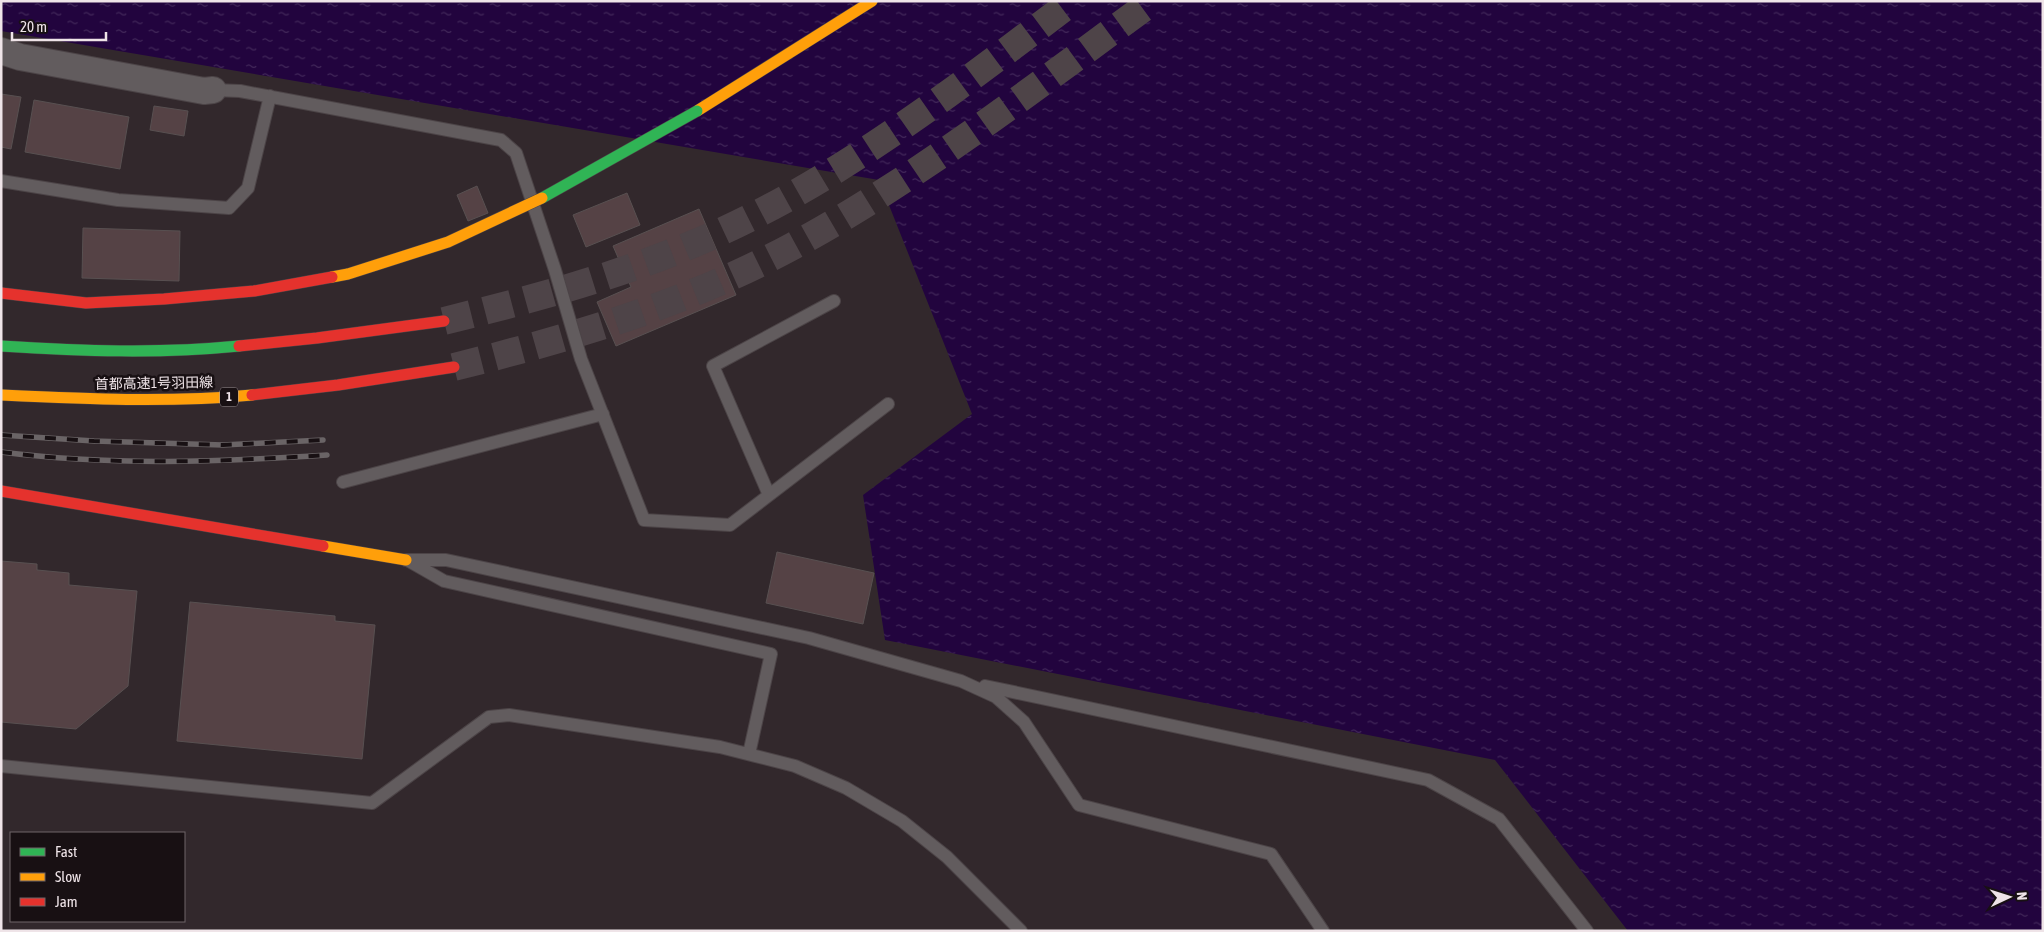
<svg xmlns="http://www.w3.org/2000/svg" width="2044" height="932" font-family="'Asap Condensed','Noto Sans JP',sans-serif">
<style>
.water{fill:url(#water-ripples)}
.building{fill:#554245;stroke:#585051}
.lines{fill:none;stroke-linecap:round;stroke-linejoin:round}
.highway-tunnel{stroke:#4e4448;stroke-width:28;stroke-dasharray:28 14;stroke-linecap:butt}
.lane-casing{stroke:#4c4447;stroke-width:14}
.street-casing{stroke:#4c4447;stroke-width:28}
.fast-casing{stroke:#4c4447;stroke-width:12}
.slow-casing{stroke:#4c4447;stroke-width:12}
.jam-casing{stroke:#4c4447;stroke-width:12}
.lane{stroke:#625c5e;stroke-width:12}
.street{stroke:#625c5e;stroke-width:26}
.fast{stroke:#30b455;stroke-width:11}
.slow{stroke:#ff9f0a;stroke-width:11}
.jam{stroke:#e5322d;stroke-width:11}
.rail-casing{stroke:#6a6466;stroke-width:5.5}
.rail{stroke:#181013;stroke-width:4;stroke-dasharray:11;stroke-linecap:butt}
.fast-bridge-casing{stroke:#4c4447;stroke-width:12;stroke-linecap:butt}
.slow-bridge-casing{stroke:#4c4447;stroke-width:12;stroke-linecap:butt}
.jam-bridge-casing{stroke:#4c4447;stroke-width:12;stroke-linecap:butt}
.fast-bridge{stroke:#30b455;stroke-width:11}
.slow-bridge{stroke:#ff9f0a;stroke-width:11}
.jam-bridge{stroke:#e5322d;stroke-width:11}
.labels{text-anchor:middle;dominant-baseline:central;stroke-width:5;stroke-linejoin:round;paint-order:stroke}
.shield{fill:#181013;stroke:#aea4a8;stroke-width:1}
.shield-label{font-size:12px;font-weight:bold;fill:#efe4e8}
.street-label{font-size:14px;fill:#efe4e8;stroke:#181013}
</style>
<defs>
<pattern id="water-ripples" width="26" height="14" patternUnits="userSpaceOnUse" patternTransform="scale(1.25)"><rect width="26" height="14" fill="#22043e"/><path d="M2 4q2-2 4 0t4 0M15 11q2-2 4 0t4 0" fill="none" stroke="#42285a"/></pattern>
</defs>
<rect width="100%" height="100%" fill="#32282c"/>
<path class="water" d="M1,1H2043V931H1628L1495,760L885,640L863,495L972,414L879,180L1,31Z"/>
<path class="building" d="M1,94L21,97L11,149L1,147Z
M34,100L129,117L120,169L25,152Z
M154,106L188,111L184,136L150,130Z
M477,186L488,213L468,221L457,195Z
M627,193L640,225L586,247L573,215Z
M699,209L736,295L616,346L597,302L631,287L613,246Z
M83,228L180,231L179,281L82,278Z
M777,552L874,573L863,624L766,603Z
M1,561L37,564V570L69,573V585L137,591L128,686L76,729L1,722Z
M190,602L335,616V621L375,625L362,759L177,741Z"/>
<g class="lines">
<path class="highway-tunnel" d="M444,321C529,300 612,278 693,244C832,186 953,91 1073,1
M454,367C571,338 686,304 793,246C920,177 1036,86 1153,1"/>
<defs>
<path id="lane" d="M213,90L240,91L501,140L516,153L555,270L581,359L644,520L730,525L888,404
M1,181L118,200L229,208L248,188L270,96
M343,482L603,414
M769,495L713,366L834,301
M406,560H446L809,638L961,681L996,697L1024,722L1079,805L1271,854L1323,931
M409,561L444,581L771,654L749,754
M985,686L1428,780L1499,819L1587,931
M1,766L372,803L489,717L509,715L720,747L795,766L846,788L902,821L947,857L1021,931"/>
<path id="street" d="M1,51L20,57L204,91L213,90"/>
<path id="fast" d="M1,346C82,351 158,354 239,346"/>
<path id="slow" d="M697,111L872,1
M1,395C85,399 168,403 252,395
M323,546L406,560"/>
<path id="jam" d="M239,346L317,338L444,321
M252,395L338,385L454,367
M1,491L323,546"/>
</defs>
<use href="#lane" class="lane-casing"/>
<use href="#street" class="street-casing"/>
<use href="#fast" class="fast-casing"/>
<use href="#slow" class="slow-casing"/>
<use href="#jam" class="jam-casing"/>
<use href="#lane" class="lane"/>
<use href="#street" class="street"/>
<use href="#fast" class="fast"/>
<use href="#slow" class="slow"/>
<use href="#jam" class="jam"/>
<defs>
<path id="rail" d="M1,435L94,441L223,445L323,440
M1,452C110,466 219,462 327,455"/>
</defs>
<use href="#rail" class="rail-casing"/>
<use href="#rail" class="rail"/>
<defs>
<path id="fast-bridge" d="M542,198L697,111"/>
<path id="slow-bridge" d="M332,277L348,274L448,242L542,198"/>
<path id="jam-bridge" d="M1,293L86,303L164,299L254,291L332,277"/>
</defs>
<use href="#fast-bridge" class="fast-bridge-casing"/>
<use href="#slow-bridge" class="slow-bridge-casing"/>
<use href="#jam-bridge" class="jam-bridge-casing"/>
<use href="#fast-bridge" class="fast-bridge"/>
<use href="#slow-bridge" class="slow-bridge"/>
<use href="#jam-bridge" class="jam-bridge"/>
</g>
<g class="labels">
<rect class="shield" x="220" y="387.5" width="18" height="19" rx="4"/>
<g class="shield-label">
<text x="229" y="397">1</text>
</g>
<g class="street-label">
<text transform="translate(154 383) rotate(-1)">首都高速1号羽田線</text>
</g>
</g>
<rect width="2044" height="932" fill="none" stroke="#efe4e8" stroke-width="5"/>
<rect x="10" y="832" width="175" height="90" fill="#181013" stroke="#6e6568"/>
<rect x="20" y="848" width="25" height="8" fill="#30b455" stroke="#6e6568"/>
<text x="55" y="857" font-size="15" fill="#efe4e8">Fast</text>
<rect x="20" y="873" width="25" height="8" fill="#ff9f0a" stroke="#6e6568"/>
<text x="55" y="882" font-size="15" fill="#efe4e8">Slow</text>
<rect x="20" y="898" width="25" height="8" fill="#e5322d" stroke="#6e6568"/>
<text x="55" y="907" font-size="15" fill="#efe4e8">Jam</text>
<g transform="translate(2009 897) rotate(86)" stroke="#181013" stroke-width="4" paint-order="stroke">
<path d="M0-4L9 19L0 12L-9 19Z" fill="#efe4e8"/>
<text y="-8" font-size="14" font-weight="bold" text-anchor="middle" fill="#efe4e8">N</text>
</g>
<path d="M12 32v8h94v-8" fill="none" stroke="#efe4e8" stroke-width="2.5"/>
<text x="20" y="32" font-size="15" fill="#efe4e8" stroke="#181013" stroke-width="4" paint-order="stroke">20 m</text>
</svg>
